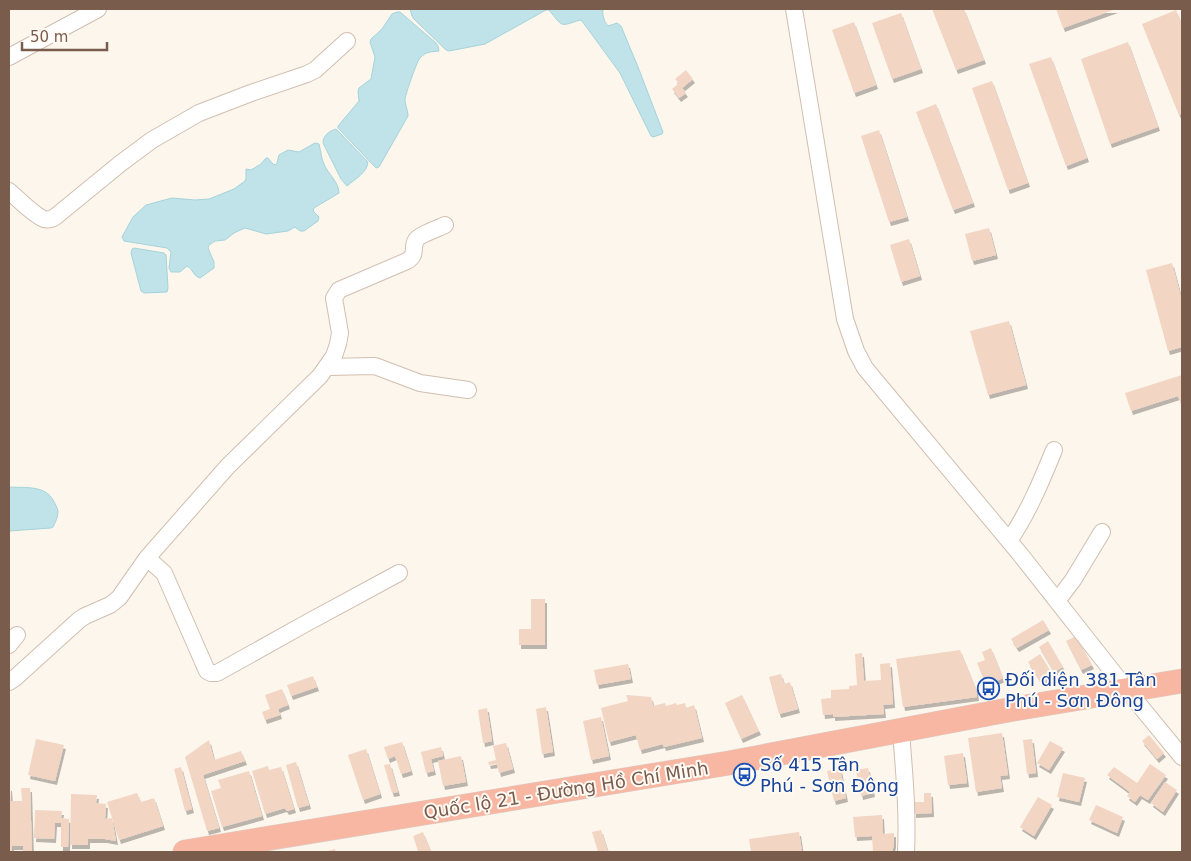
<svg xmlns="http://www.w3.org/2000/svg" width="1191" height="861" font-family="'DejaVu Sans',sans-serif">
<style>
.water{fill:#bfe3e8;stroke:#a5d3da}
.building{fill:#f3d5c3;filter:url(#shadow)}
.lines{fill:none;stroke-linecap:round;stroke-linejoin:round}
.minor-casing{stroke:#d1beb0;stroke-width:18}
.highway-casing{stroke:#dad1cd;stroke-width:25}
.minor{stroke:#fff;stroke-width:16}
.highway{stroke:#f7b7a3;stroke-width:24}
.labels{text-anchor:middle;dominant-baseline:central;stroke-width:4;stroke-linejoin:round;paint-order:stroke}
.transit-label{font-size:18px;fill:#164399;stroke:#fffaf3;text-anchor:start}
.street-label{font-size:18px;fill:#7a5c4d;stroke:#fffaf3}
</style>
<defs>
<filter id="shadow"><feDropShadow dx="2" dy="4" stdDeviation="0" flood-color="#0004"/></filter>
</defs>
<rect width="100%" height="100%" fill="#fdf6ec"/>
<path class="water" d="M410,9H603C602,14 604,22 608,26L617,23L621,26L638,67L663,132L662,134L653,137L651,136L620,73L582,21L580,20C559,27 563,27 549,10H546L485,44L449,51L446,50L414,19L412,16Z
M397,12H400L436,43L438,46L439,51C432,52 426,51 420,58C417,61 405,95 405,100C405,105 408,110 408,116L379,167L376,168L338,128V126L359,101L358,91L359,88L371,79L375,57L370,42L371,39L382,29L392,14Z
M336,129L368,162C367,173 355,179 347,186L341,179L323,143C323,136 329,131 336,129Z
M315,143L319,144C321,151 321,158 324,164C328,174 339,182 339,193L314,208L313,211L319,217L318,221L304,231H300L295,227L288,231L266,234L245,228L234,233L225,240L215,241L209,245L208,248L214,262V268L200,278C193,276 193,269 187,266L180,272H171L169,268L171,252L167,248L124,241L122,237L133,217L146,205L172,198L195,200L209,199L234,189L245,181L246,179V169L251,170L261,164L266,158H268L273,164L275,165L277,163L279,155L288,150L299,152Z
M134,248L164,253L166,255L168,288L167,292L144,293L141,291L131,253L132,249Z
M9,487C24,488 45,485 53,500C55,504 58,508 58,512C58,517 55,523 53,527L51,528L9,531Z"/>
<path class="building" d="M932,9H964L984,60L956,70Z
M1056,9H1116L1063,28Z
M1176,10L1182,26V113L1179,115L1142,24Z
M901,13L921,69L892,79L872,23Z
M854,22L876,85L854,93L832,30Z
M1128,42L1158,127L1110,144L1081,59Z
M1051,57L1087,158L1066,166L1029,64Z
M686,70L693,79L682,88L686,93L679,98L672,89L679,83L675,79Z
M992,81L1028,183L1008,190L972,88Z
M936,104L973,203L953,210L916,112Z
M879,130L907,217L889,222L861,136Z
M989,228L996,255L972,261L965,234Z
M909,239L920,276L901,282L890,245Z
M1172,263L1182,301V347L1168,351L1146,270Z
M1009,321L1026,385L988,395L970,331Z
M1182,375V407L1178,396L1131,411L1125,393Z
M531,599H545V645H519V629H531Z
M1043,620L1049,630L1017,648L1011,639Z
M1076,636L1092,665L1081,670L1066,641Z
M1048,641L1063,667L1054,672L1039,647Z
M991,648L1003,678L994,682L996,689L989,692L977,663L985,660L982,652Z
M960,650L976,689L977,697L903,707L896,659Z
M862,653L864,681L881,680L880,664L890,663L893,704L883,705L884,714L833,717V714L823,715L821,699L831,698V690L849,689V686L857,685L855,654Z
M1040,654L1053,675L1041,683L1028,662Z
M628,664L631,679L597,685L594,670Z
M781,674L784,684L790,682L798,709L779,714L769,677Z
M313,676L317,687L291,696L287,685Z
M282,689L288,705L278,709L280,715L265,720L262,712L270,709L265,695Z
M626,695L651,697L653,706L665,703L666,706L676,703L677,705L685,703L686,708L694,705L702,738L664,747L663,744L640,750L636,735L609,742L601,708L628,701Z
M742,695L759,731L741,739L725,703Z
M546,707L553,752L542,754L536,709Z
M487,708L492,741L483,743L478,710Z
M601,717L609,756L591,760L583,721Z
M1002,733L1008,775L1000,776L1002,788L976,792L968,738Z
M1149,735L1164,753L1157,759L1142,741Z
M36,739L64,745L55,781L28,775Z
M1032,739L1036,773L1027,774L1023,740Z
M209,740L214,760L241,751L245,761L203,775L219,828L207,831L185,757Z
M1050,741L1063,748L1049,770L1037,763Z
M402,742L411,771L401,774L395,756L388,759L384,747Z
M506,743L513,769L499,773L497,764L489,765L488,762L496,760L493,746Z
M441,747L443,756L431,759L434,771L426,773L421,752Z
M366,749L380,794L363,800L348,755Z
M963,753L967,783L948,785L944,756Z
M461,756L466,782L443,786L438,761Z
M296,762L309,805L298,808L286,765Z
M390,764L398,792L392,793L384,765Z
M1150,764L1166,775L1148,800L1140,795L1135,802L1127,796L1130,792L1107,775L1114,767L1137,783Z
M268,766L269,770L281,767L294,809L287,811L285,808L265,814L252,771Z
M181,767L192,809L185,811L174,769Z
M840,768L846,798L834,801L827,771Z
M868,768L873,793L861,796L856,770Z
M249,771L262,816L222,827L211,791L221,788L218,780Z
M1063,773L1085,778L1079,802L1057,797Z
M1165,782L1177,790L1163,812L1151,803Z
M9,787H10L11,801H22L21,788H30L32,852H23V846H12V852H9Z
M137,793L141,802L154,798L163,826L119,840L112,818L116,841L105,839H88V845H70L71,794L97,795L96,803L106,804L105,819L112,818L107,802Z
M924,793H931L932,813L914,814V802H924Z
M1038,797L1052,805L1034,836L1020,827Z
M1096,805L1123,817L1117,833L1089,820Z
M35,810L62,811L61,818L69,819L68,847H61V823H55L54,839L34,838Z
M882,815L883,834L894,833V844L892,852H873L872,836L855,837L853,817Z
M601,830L608,852H598L592,832Z
M423,832L431,852H415L418,851L413,836Z
M799,832L802,852H751L749,839Z
M335,849L336,852H324Z"/>
<g class="lines">
<defs>
<path id="minor" d="M794,9L845,319L856,351L865,368L1020,554L1127,690L1182,757
M9,57L98,9
M9,191C17,198 35,216 44,219C48,220 52,219 55,217L121,163L152,140L199,113L251,93L307,74L315,70L347,41
M327,367L375,366L420,383L468,390
M1009,541C1028,513 1041,482 1054,450
M147,558L164,573L207,671L211,673H217L303,625L399,573
M1057,601L1073,580L1102,532
M9,645L17,635
M9,682L15,678L79,620L85,616L110,605L119,598L147,558L228,466L320,376L334,356L338,344L340,333L334,298L339,290L407,261C418,254 411,249 416,240C419,235 439,228 445,225
M901,731C904,771 908,811 906,852"/>
<path id="highway" d="M185,852L729,763L1008,710L1182,681"/>
</defs>
<use href="#minor" class="minor-casing"/>
<use href="#highway" class="highway-casing"/>
<use href="#minor" class="minor"/>
<use href="#highway" class="highway"/>
</g>
<defs>
<symbol id="bus-ring" viewBox="-11 -11 22 22"><circle r="9.5" fill="#fffaf3" stroke="#1a4fb4" stroke-width="1.5"/><path d="M-5-6H5V4H4V6H2V4H-2V6H-4V4H-5ZM-3.5-4V0h7V-4ZM-3.5 1.2v1.5H-2V1.2ZM2 1.2v1.5H3.5V1.2Z" fill="#1a4fb4"/></symbol>
</defs>
<g fill-rule="evenodd">
<use href="#bus-ring" x="976" y="676" width="25" height="25"/>
<use href="#bus-ring" x="732" y="762" width="25" height="25"/>
</g>
<g class="labels">
<g class="transit-label">
<text x="1005" y="679">Đối diện 381 Tân<tspan x="1005" dy="21">Phú - Sơn Đông</tspan></text>
<text x="760" y="764">Số 415 Tân<tspan x="760" dy="21">Phú - Sơn Đông</tspan></text>
</g>
<g class="street-label">
<text transform="translate(566 790) rotate(-9)">Quốc lộ 21 - Đường Hồ Chí Minh</text>
</g>
</g>
<rect width="1191" height="861" fill="none" stroke="#7a5c4d" stroke-width="20"/>
<path d="M22 42v8h85v-8" fill="none" stroke="#7a5c4d" stroke-width="2.5"/>
<text x="30" y="42" font-size="15" fill="#7a5c4d" stroke="#fffaf3" stroke-width="4" paint-order="stroke">50 m</text>
</svg>
